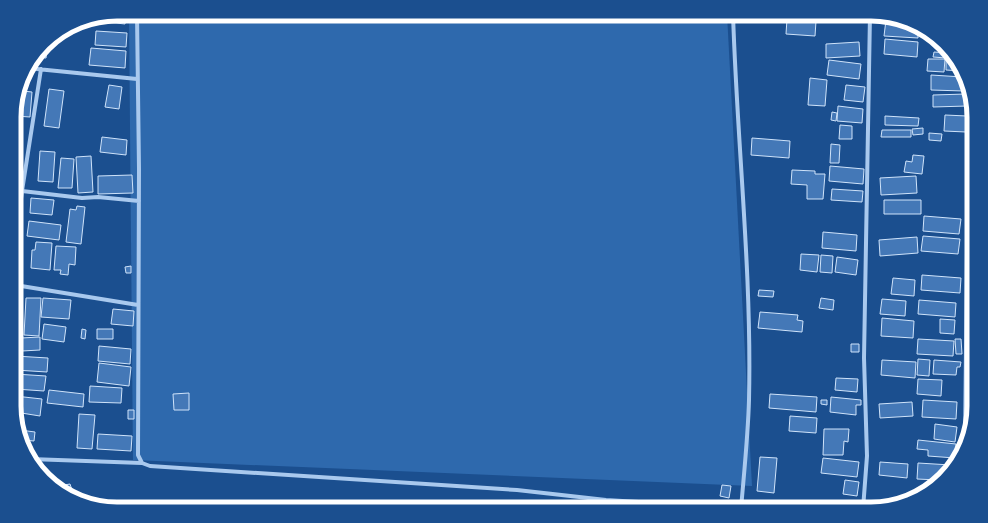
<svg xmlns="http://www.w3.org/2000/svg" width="988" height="523" font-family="'PT Sans Narrow',sans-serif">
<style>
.green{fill:#2e69ad}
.building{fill:#4478b7;stroke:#cfe3fa}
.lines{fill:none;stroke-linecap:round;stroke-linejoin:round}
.street{stroke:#a9c9ee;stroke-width:4}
.rim{fill:none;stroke:#fff;stroke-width:5}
</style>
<rect width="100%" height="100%" fill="#1b4f8f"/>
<path class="green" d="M129,14H727L752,486L133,460Z"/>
<path class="building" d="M117,14H126L125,24L89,20Z
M787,19L816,21L815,36L786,34Z
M86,20V25H73L78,22Z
M886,20L917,25L918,26V38L884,36Z
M96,31L127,33L126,47L95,45Z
M885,39L918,42L917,57L884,54Z
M48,41L46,58L36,57Z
M859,42L860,56L826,58V44Z
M91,48L126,51L125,68L89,65Z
M934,52L949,53L956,60L961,71L946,70V58L933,57Z
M928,59H945L944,72L927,71Z
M829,60L861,64L859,79L827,75Z
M931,75L963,77L964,91L931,90Z
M810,78L827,80L825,106L808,105Z
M109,85L122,87L119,109L105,107Z
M846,85L865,87L863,102L844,100Z
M49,89L64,91L59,128L44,126Z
M23,91L32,92L30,117L15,116L18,96L23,97Z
M966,94L967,106L933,107V95Z
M838,106L863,109L862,123L837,121Z
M832,112L837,113L836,121L831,120Z
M945,115L967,116L966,132L944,131Z
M885,116L919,118L918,126L885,125Z
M840,125L852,126V139H839Z
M923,128V134L913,135L912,129Z
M882,130H911V137H881Z
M929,133L942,134L941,141L929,140Z
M102,137L127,140L126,155L100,152Z
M752,138L790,141L789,158L751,155Z
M831,144L840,145L839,163H830Z
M40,151L55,152L53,182L38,181Z
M913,155L924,156L922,174L904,172L906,161L912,162Z
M91,156L93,192L78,193L76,157Z
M61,158L74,159L72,188H58Z
M830,166L864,169L863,184L829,181Z
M792,170L815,171V174H825L823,199H807V185L791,184Z
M132,175L133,193L98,194V176Z
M916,176L917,193L881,195L880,178Z
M832,189L863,191L862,202L831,200Z
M31,198L54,200L52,215L30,213Z
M884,200H921V214H884Z
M77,206L85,207L81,244L66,242L70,209L76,210Z
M924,216L961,219L959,234L923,231Z
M29,221L61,225L59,240L27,236Z
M823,232L857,235L856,251L822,248Z
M923,236L960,239L958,254L921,251Z
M917,237L918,253L880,256L879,240Z
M36,242L52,243L50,270L31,268L32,250H35Z
M56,246L76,247L75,265L69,264L68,275L60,274L61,270H54Z
M801,254L819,255L817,272L800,270Z
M821,255L833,256L832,273L820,272Z
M837,257L858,260L856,275L835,272Z
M131,266V273H126L125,267Z
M922,275L961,278L960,293L921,290Z
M893,278L915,280L914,296L891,294Z
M759,290L774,291L773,297L758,296Z
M26,298H41L39,336L24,335Z
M43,298L71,300L69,319L41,317Z
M821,298L834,300L833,310L819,308Z
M882,299L906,301L905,316L880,314Z
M919,300L956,303L955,317L918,314Z
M113,309L134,311L133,326L111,324Z
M760,312L798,315L797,320L803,321L802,332L758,328Z
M882,318L914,321L913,338L881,336Z
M940,319L955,320L954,334L940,333Z
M44,324L66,327L64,342L42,339Z
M82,329L86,330L85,339L81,338Z
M97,329H113V339H97Z
M40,337V350L22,351L21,338Z
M918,339L954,341L953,356L917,354Z
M955,339H961L962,354H956Z
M851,344H859V352H851Z
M99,346L131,349L130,364L98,361Z
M15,356L48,358L47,372L15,370Z
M918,359L930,360L929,376L917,375Z
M882,360L916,362L915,378L881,375Z
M934,360L961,362L960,367H957L956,375L933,374Z
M99,363L131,367L129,386L97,382Z
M15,374L46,376L44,391L15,389Z
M836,378L858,379L857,392L835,390Z
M918,379L942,380L941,396L917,394Z
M90,386L122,388L121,403L89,402Z
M49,390L84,394L83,407L47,403Z
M189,393V410H174L173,394Z
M770,394L817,397L816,412L769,408Z
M15,396L42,399L40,416L15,412Z
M831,397L861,400V405H856V415L830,412Z
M821,400H827V405L821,404Z
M923,400L957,402L956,419L922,417Z
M912,402L913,416L880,418L879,404Z
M128,410H134V419H128Z
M79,414L95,415L92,449L77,448Z
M790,416L817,418L816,433L789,431Z
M935,424L957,427L955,442L934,439Z
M824,429H849L848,442L844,441L843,455H823Z
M20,430L35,432L34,441L23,440Z
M98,434L132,436L131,451L97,449Z
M918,440L956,444L955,458L928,456V450L917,449Z
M760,457L777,458L774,493L757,491Z
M823,458L859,462L857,477L821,473Z
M880,462L908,464L907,478L879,475Z
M918,463L951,465L938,480L917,479Z
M845,480L859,482L857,496L843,494Z
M70,484L72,490L66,491L64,485Z
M722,485L731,486L729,498L720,496Z
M216,502L227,503V509L215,508Z"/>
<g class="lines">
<path class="street" d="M137,14L139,169L138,455L142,463L150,466L517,490L606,500L655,503L688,509
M733,14C737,143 752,272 749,400C748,436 744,473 741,509
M27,68L137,79
M22,191L41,69
M15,245L22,191L82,198L98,197L139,201
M15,285L138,305
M965,443L967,253L973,164
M30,459L142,463
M606,500L610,509
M863,509L867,456L864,358L870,14"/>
</g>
<path d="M0 0H988V523H0ZM117 21H871A96 96 0 0 1 967 117V406A96 96 0 0 1 871 502H117A96 96 0 0 1 21 406V117A96 96 0 0 1 117 21Z" fill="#1b4f8f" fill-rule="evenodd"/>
<path class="rim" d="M117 21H871A96 96 0 0 1 967 117V406A96 96 0 0 1 871 502H117A96 96 0 0 1 21 406V117A96 96 0 0 1 117 21Z"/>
</svg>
